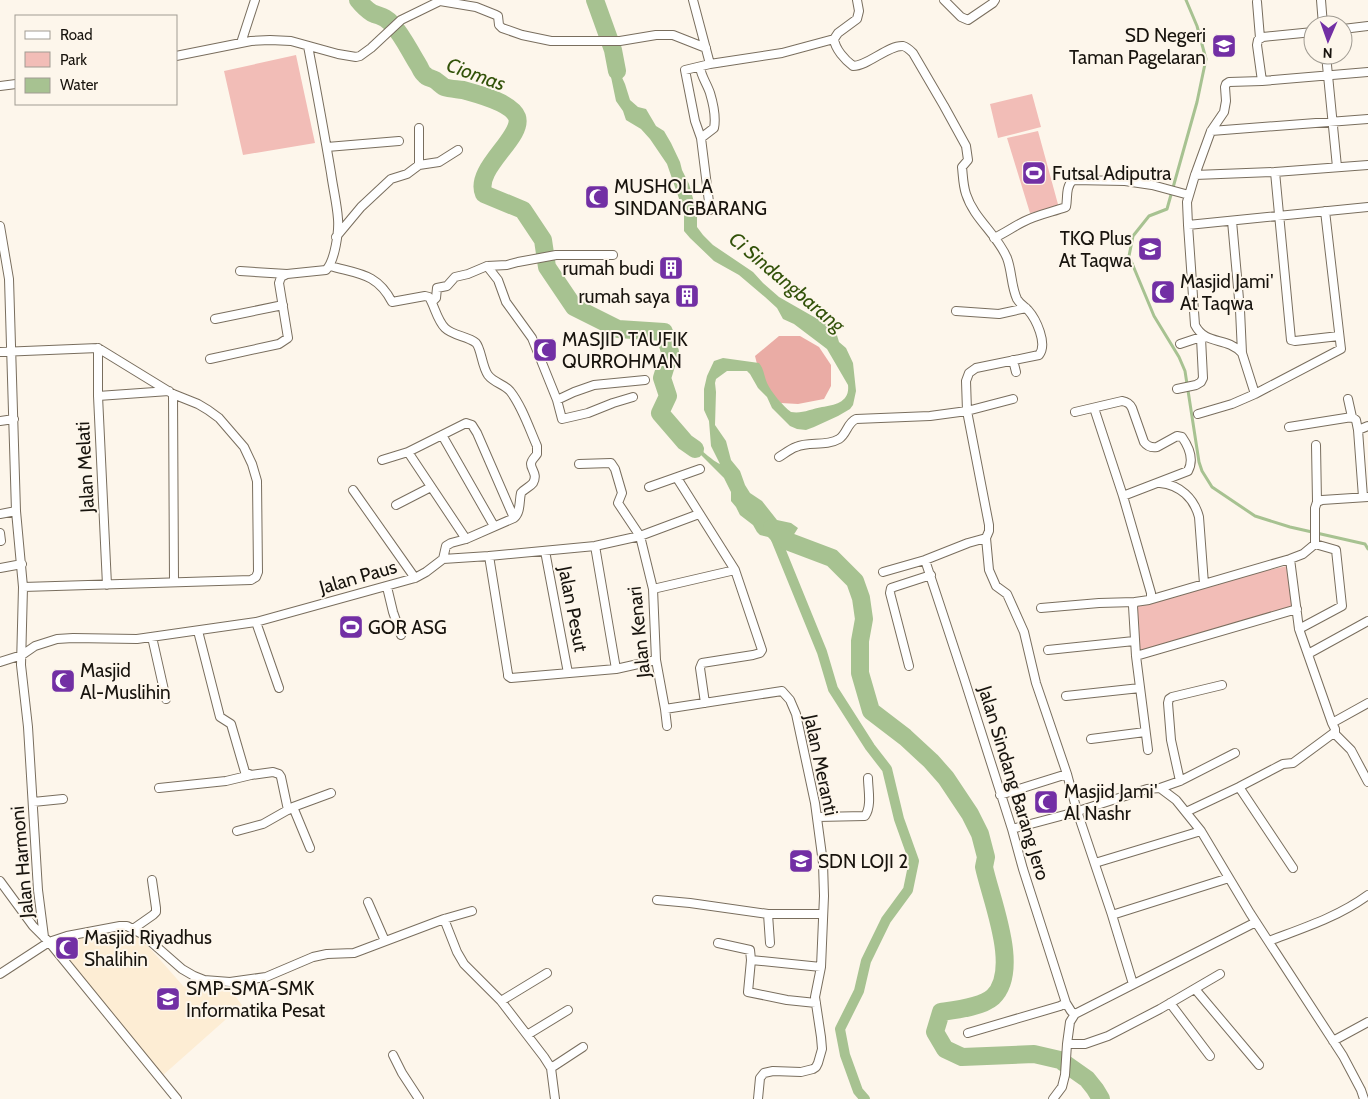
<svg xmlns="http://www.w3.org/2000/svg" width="1368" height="1099" font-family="Cabin,sans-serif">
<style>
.built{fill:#fdedd4}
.green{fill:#f2bdb7}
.forest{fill:#eaaca5}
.water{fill:#a7c291}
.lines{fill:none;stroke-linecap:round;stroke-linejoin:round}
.stream{stroke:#a7c291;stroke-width:3}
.canal{stroke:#a7c291;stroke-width:10}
.river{stroke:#a7c291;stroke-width:18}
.minor-casing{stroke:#796e5e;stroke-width:10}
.minor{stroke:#fff;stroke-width:8}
.labels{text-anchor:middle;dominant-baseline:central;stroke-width:4;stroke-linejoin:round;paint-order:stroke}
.poi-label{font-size:19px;fill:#18140e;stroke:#fdf6eb;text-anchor:start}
.street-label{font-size:19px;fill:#18140e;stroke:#fdf6eb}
.water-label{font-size:20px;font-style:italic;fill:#325209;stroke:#fdf6eb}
</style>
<rect width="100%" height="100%" fill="#fdf6eb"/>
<path class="built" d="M129,928L140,937L184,987L192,979L203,992L216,982L223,990L228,987L242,1005L162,1076L51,941Z"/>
<path class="green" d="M296,55L315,143L243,155L224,71Z
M1032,94L1041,127L998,138L990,104Z
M1038,131L1059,208L1030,213L1007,138Z
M1287,566L1294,608L1132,654L1131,608L1204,584Z"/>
<path class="forest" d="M779,336H800L819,347L831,365V386L824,399L798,404L781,403L762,384L755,356Z"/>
<path class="water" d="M609,47H618L619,71L625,84L630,100L638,107L646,109L656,126L664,131L671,143L680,162L682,170L689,184L697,213V227L703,235L713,245L753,272L763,283L779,297L828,325L836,332L839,342L846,348L853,363L856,391L853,405L850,409L838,416L814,427L806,430L797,429L790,426L772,408L767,397L758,388L750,374L747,371H727L716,379L715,383L716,392L715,425L726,441L731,460L740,471L745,485L750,493L762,501L777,520L791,523L798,528L786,547L785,551C776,553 774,542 768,537L760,535L757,532L753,525L740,515L736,507L731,501V492L724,478L698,452L686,447L673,427H677C683,434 713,462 720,464L711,446L709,421L704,410V389L707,376L714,361L723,358L759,363C764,369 764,376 767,383C771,392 783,406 791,412C802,414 811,409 822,407C835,405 850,402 848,385L827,349L794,324L783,319L777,308L765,297L739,275L714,261L690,238L684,231V213L667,164L650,139L641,129L626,120L623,111L616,101L610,72Z"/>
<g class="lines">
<path class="stream" d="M1186,0L1197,26L1206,59L1197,102L1167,209L1149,216L1133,236L1129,256L1154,316L1179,357L1185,371L1199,462L1202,471L1212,487L1255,516L1290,527L1365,544L1368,549"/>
<path class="canal" d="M776,539L822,652L833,689L870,747L887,769L899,819L914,861L908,890L886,920L866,961L859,991L840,1029L845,1055L858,1091L865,1099"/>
<path class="river" d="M358,0C362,5 367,10 372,13C381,17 385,16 392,24C403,36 410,52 419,66C420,68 422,73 425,75C427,78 432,78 435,80C438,82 441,85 444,87C450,89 457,89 463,90C477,94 511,102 517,117C524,137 473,169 484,194L523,210L543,240L547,267L574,307L618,329L664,332L670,352L662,378L668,396L660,413L685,442L695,449
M595,0L613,50L617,71
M772,528L787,541L832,558L855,581L861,598L864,619L860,641V673L871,711L905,737L931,761L946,778L970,814L980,834L986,857L984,867C991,900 1021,970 993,997C982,1007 955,1010 941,1012L935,1032L945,1049L962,1057L1034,1054L1060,1060L1087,1079L1095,1089L1101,1099"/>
<defs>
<path id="minor" d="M693,0L710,64
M944,0L961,17L968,20L993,3L995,0
M1321,0L1323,25
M1257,2L1260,38
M1343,29L1368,26
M834,39C835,49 845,60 853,66C868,66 888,45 903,46C907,47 910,50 913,53L944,106L966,146L968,160L962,167C963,176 963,185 966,194C974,219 997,234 1007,258C1012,271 1011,286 1017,299C1020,304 1024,306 1028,310C1036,319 1048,344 1039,355L976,368L969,373L966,381L967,411L989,525V531L986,538L989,570L996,586L1007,594L1024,632L1036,683L1067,774L1077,811L1112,915L1133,984
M241,43L255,0
M1326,55L1337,167
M176,56L251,41L270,40L291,41L338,54L356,57L360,56L371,48L401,20L440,1L476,7L496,15L498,16L499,25L502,28L522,35L551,41H620L656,35H673L706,48
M700,67C701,76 707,84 710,93C713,103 716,118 714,128L701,138
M1262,81L1368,72
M0,86L16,84
M419,128V165
M1211,131L1368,119
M327,147L399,141
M1275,172L1291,340L1295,341L1339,336
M1195,175L1275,172L1368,165
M710,210L701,138L695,121L685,70L710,64L782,53L834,39L838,33L857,19L859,11L857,0
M1232,221L1240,310L1242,353L1255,394
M1188,225L1368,207
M0,226L9,279L16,511L23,587L21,665L28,727L38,890L44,937
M336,237L361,207L391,179L407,174L419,165L439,162L458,150
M994,238C1005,233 1013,227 1023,222C1036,215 1052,212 1066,207C1068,198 1065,187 1073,180L1125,181L1152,185L1189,195
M330,266C358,274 377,273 392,302L425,296L429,297C435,307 437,320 445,328C453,336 468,336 476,343C481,348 482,367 488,375C494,383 504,384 510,391C522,406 529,428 537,446V454C536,456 531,460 531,464C531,470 538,474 533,483C530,487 524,489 521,493C519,501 521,512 514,518
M487,266L498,280L506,302L532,338L557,400L562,419L588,413L613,403L633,397
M240,271L287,274
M432,302L436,298L437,288L447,286L455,277L468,274L487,266L507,265L518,262L556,255H613
M956,311L999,314L1026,308
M215,319L283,305
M1180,344L1195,339L1204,338
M98,348V396L107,585
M0,352L98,348
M1242,353C1226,336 1206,346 1195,325L1188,225L1187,202L1195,175L1211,131L1224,112L1226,101L1225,87L1226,84L1229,82L1262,81L1257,45L1258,40L1263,37L1313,32
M210,359L279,344L288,338L279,283L281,277L287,274L326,270C335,261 339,231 338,219C337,204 333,188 331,173C324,131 316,88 308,46
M1013,360L1016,372
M1177,389L1196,385L1201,382L1203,378L1201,338
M173,394L174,582
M98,396L169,391
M1348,399L1352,417
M557,400L574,392L594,385L645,380
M1094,408L1123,496L1151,593V599L1149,600L1135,602L1133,606L1136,656L1148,750
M1075,412L1122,401C1128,402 1130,404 1132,408L1144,442C1147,446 1151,448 1157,447L1177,436L1182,437C1189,447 1194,460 1188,471L1123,496
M1198,414L1232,404L1255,394L1341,349L1325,211
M0,421L14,419
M1289,427L1352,417L1356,420L1358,430
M442,435L494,526
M1316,445L1317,502
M408,452L466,539
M779,457C784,454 790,449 796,447C809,441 825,447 839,439C847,434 847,423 856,419L930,416L967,411L1013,399
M382,460L408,452L466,423L472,425L477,433L514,518L466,539L451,543L446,546L443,559
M579,464L611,463L615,469L622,493L618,503L640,536L653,589L656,660L665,709L667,726
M677,478L735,570L762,650L760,653L753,655L702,663L700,668L705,703
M1160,483C1180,485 1194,498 1199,517L1204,584
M649,487L700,469
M353,490L415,578
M1363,497L1358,430L1368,426
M396,505L431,487
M0,514L16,511
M0,533L1,541H0
M1315,544V508L1317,502L1322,500L1368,497
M595,546L616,669
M545,551L568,673
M489,556L508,674V676L511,678L616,669L656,660
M925,560L964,678L1012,829L1023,869L1066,1003L1071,1011L1075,1014
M0,568L22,564
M883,572L925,560L968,543L986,538
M23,587L251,580L256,577L258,572L257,481L252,464L244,447L219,418L208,410L198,404L173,394L98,348
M387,587L393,612L401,635
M653,589L735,570
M1149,600L1290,559L1303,554L1315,544L1336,550L1342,606L1299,629
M1041,608L1099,603L1135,602
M256,622L279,688
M198,631L220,717L231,724L245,772L251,775
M152,637L166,699
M1048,650L1134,641
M1308,654L1368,621
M1136,656L1297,609
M0,662L22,655L35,646L57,639L73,638L137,639L256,622L415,578L426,572L443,559L489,556L595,546L640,536L699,514
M909,666L890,593L891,588L931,575
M1066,696L1140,688
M665,709L782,691L790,700L796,714L815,803L823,863L824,896L821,967L815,997L821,1037L822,1049L818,1063L816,1067L813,1069L801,1072L773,1071L764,1073L760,1078L758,1099
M1332,723L1368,703
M1334,733L1351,750L1368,782
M1091,739L1145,732
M1180,781L1171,740L1168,703L1169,699L1172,697L1222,685
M1239,787L1293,868
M159,788L226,781L251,775L273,772L279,774L281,777L288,810
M1160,788L1180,781L1235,753
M1000,795L1067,774
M33,802L63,799
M293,807L310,848
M1186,812L1239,787L1283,764L1293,763L1335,732V729L1332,723L1299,629L1290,559
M817,817L865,816C872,806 868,789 868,778
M1012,829L1072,813L1147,789L1160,788L1176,800L1201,831L1250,913L1343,1056L1361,1090L1364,1099
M237,831L263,824L293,807L331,793
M1095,863L1201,831
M0,881L33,926L49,942L177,1099
M657,900L690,903L768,914H823
M368,902L385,941
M768,914L770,943
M1112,915L1229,878
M444,919L457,952L464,964L501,1001L544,1057L551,1068L555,1099
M133,929L153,915L156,912V908L152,880
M1269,941C1303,928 1338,917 1368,895
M718,943L750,950L751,960L748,992L787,1000L816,1003
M751,960L821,967
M0,974L49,942L67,936L120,926H127L142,934L182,969L194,976L204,980L230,982L266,977L313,957L327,954L354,953L444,919L472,911
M1195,989L1259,1065
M501,1001L547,973
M1170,1003L1210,1056
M1075,1014L1256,922
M968,1033L1060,1006L1066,1003
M527,1035L568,1010
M1333,1041L1368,1022
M1067,1044H1085L1108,1036L1160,1009L1220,974
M393,1055L402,1073L419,1099
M551,1068L583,1047
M1053,1099L1062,1087L1065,1075L1067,1044L1070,1022L1075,1014"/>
</defs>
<use href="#minor" class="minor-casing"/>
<use href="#minor" class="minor"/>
</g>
<defs>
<symbol id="school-square" viewBox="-11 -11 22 22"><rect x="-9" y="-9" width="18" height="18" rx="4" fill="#722fa4" stroke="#fdf6eb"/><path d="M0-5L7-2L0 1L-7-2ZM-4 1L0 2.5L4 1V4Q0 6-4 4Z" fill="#fff"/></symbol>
<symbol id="stadium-square" viewBox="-11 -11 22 22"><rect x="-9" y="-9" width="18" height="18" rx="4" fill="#722fa4" stroke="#fdf6eb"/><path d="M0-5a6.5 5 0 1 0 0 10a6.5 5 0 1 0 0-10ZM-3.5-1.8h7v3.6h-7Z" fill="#fff"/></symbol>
<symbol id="mosque-square" viewBox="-11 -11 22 22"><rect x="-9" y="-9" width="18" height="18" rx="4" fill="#722fa4" stroke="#fdf6eb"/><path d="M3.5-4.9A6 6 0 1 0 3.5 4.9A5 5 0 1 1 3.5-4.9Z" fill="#fff"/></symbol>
<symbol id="building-square" viewBox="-11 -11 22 22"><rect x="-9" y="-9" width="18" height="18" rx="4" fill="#722fa4" stroke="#fdf6eb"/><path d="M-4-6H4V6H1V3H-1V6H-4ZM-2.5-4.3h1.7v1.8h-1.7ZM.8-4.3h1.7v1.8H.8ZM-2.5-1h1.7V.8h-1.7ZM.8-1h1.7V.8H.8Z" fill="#fff"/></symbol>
</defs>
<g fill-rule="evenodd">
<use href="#school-square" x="1210" y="32" width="28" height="28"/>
<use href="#stadium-square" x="1020" y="159" width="28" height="28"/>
<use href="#mosque-square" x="583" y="183" width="28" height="28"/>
<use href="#school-square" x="1136" y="235" width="28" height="28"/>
<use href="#building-square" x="657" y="254" width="28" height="28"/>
<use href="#mosque-square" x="1149" y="278" width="28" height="28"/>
<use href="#building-square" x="673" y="282" width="28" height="28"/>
<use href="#mosque-square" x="531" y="336" width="28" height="28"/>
<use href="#stadium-square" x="337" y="613" width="28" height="28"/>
<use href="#mosque-square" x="49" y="667" width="28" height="28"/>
<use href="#mosque-square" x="1032" y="788" width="28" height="28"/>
<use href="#school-square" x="787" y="847" width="28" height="28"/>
<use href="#mosque-square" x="53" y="934" width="28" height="28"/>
<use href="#school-square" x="154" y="985" width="28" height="28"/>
</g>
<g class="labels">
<g class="poi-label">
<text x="1206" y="35" text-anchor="end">SD Negeri<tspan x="1206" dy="22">Taman Pagelaran</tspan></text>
<text x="1052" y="173">Futsal Adiputra</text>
<text x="614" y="186">MUSHOLLA<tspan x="614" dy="22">SINDANGBARANG</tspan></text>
<text x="1132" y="238" text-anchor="end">TKQ Plus<tspan x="1132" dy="22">At Taqwa</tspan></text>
<text x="654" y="268" text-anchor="end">rumah budi</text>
<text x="1180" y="281">Masjid Jami'<tspan x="1180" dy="22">At Taqwa</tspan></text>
<text x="670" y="296" text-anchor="end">rumah saya</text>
<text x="562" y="339">MASJID TAUFIK<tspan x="562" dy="22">QURROHMAN</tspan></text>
<text x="368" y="627">GOR ASG</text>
<text x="80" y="670">Masjid<tspan x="80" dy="22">Al-Muslihin</tspan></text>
<text x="1064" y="791">Masjid Jami'<tspan x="1064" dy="22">Al Nashr</tspan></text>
<text x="818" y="861">SDN LOJI 2</text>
<text x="84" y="937">Masjid Riyadhus<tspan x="84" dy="22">Shalihin</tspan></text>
<text x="186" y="988">SMP-SMA-SMK<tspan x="186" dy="22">Informatika Pesat</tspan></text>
</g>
<g class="street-label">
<text transform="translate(85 467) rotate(-93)">Jalan Melati</text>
<text transform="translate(358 577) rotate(-16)">Jalan Paus</text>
<text transform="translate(573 609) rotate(79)">Jalan Pesut</text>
<text transform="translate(639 632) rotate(-96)">Jalan Kenari</text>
<text transform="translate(821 765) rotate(78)">Jalan Meranti</text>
<text transform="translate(1014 783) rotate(73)">Jalan Sindang Barang Jero</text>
<text transform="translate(22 862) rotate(-95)">Jalan Harmoni</text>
</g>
<g class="water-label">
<text transform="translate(476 74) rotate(20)">Ciomas</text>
<text transform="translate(787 282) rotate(40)">Ci Sindangbarang</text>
</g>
</g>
<rect x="15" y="15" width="162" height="90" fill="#fdf6eb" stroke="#a19c93"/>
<rect x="25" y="31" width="25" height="8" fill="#ffffff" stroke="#a19c93"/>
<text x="60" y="40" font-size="15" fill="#18140e">Road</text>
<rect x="25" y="52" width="25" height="15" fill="#f2bdb7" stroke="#a19c93"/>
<text x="60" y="65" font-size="15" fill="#18140e">Park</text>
<rect x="25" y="78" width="25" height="15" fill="#a7c291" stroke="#a19c93"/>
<text x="60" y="90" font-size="15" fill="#18140e">Water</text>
<g transform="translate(1328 40) rotate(182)"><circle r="24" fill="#fdf6eb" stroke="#a19c93"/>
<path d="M0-4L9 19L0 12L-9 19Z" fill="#722fa4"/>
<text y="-8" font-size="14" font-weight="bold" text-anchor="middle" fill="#18140e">N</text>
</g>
</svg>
